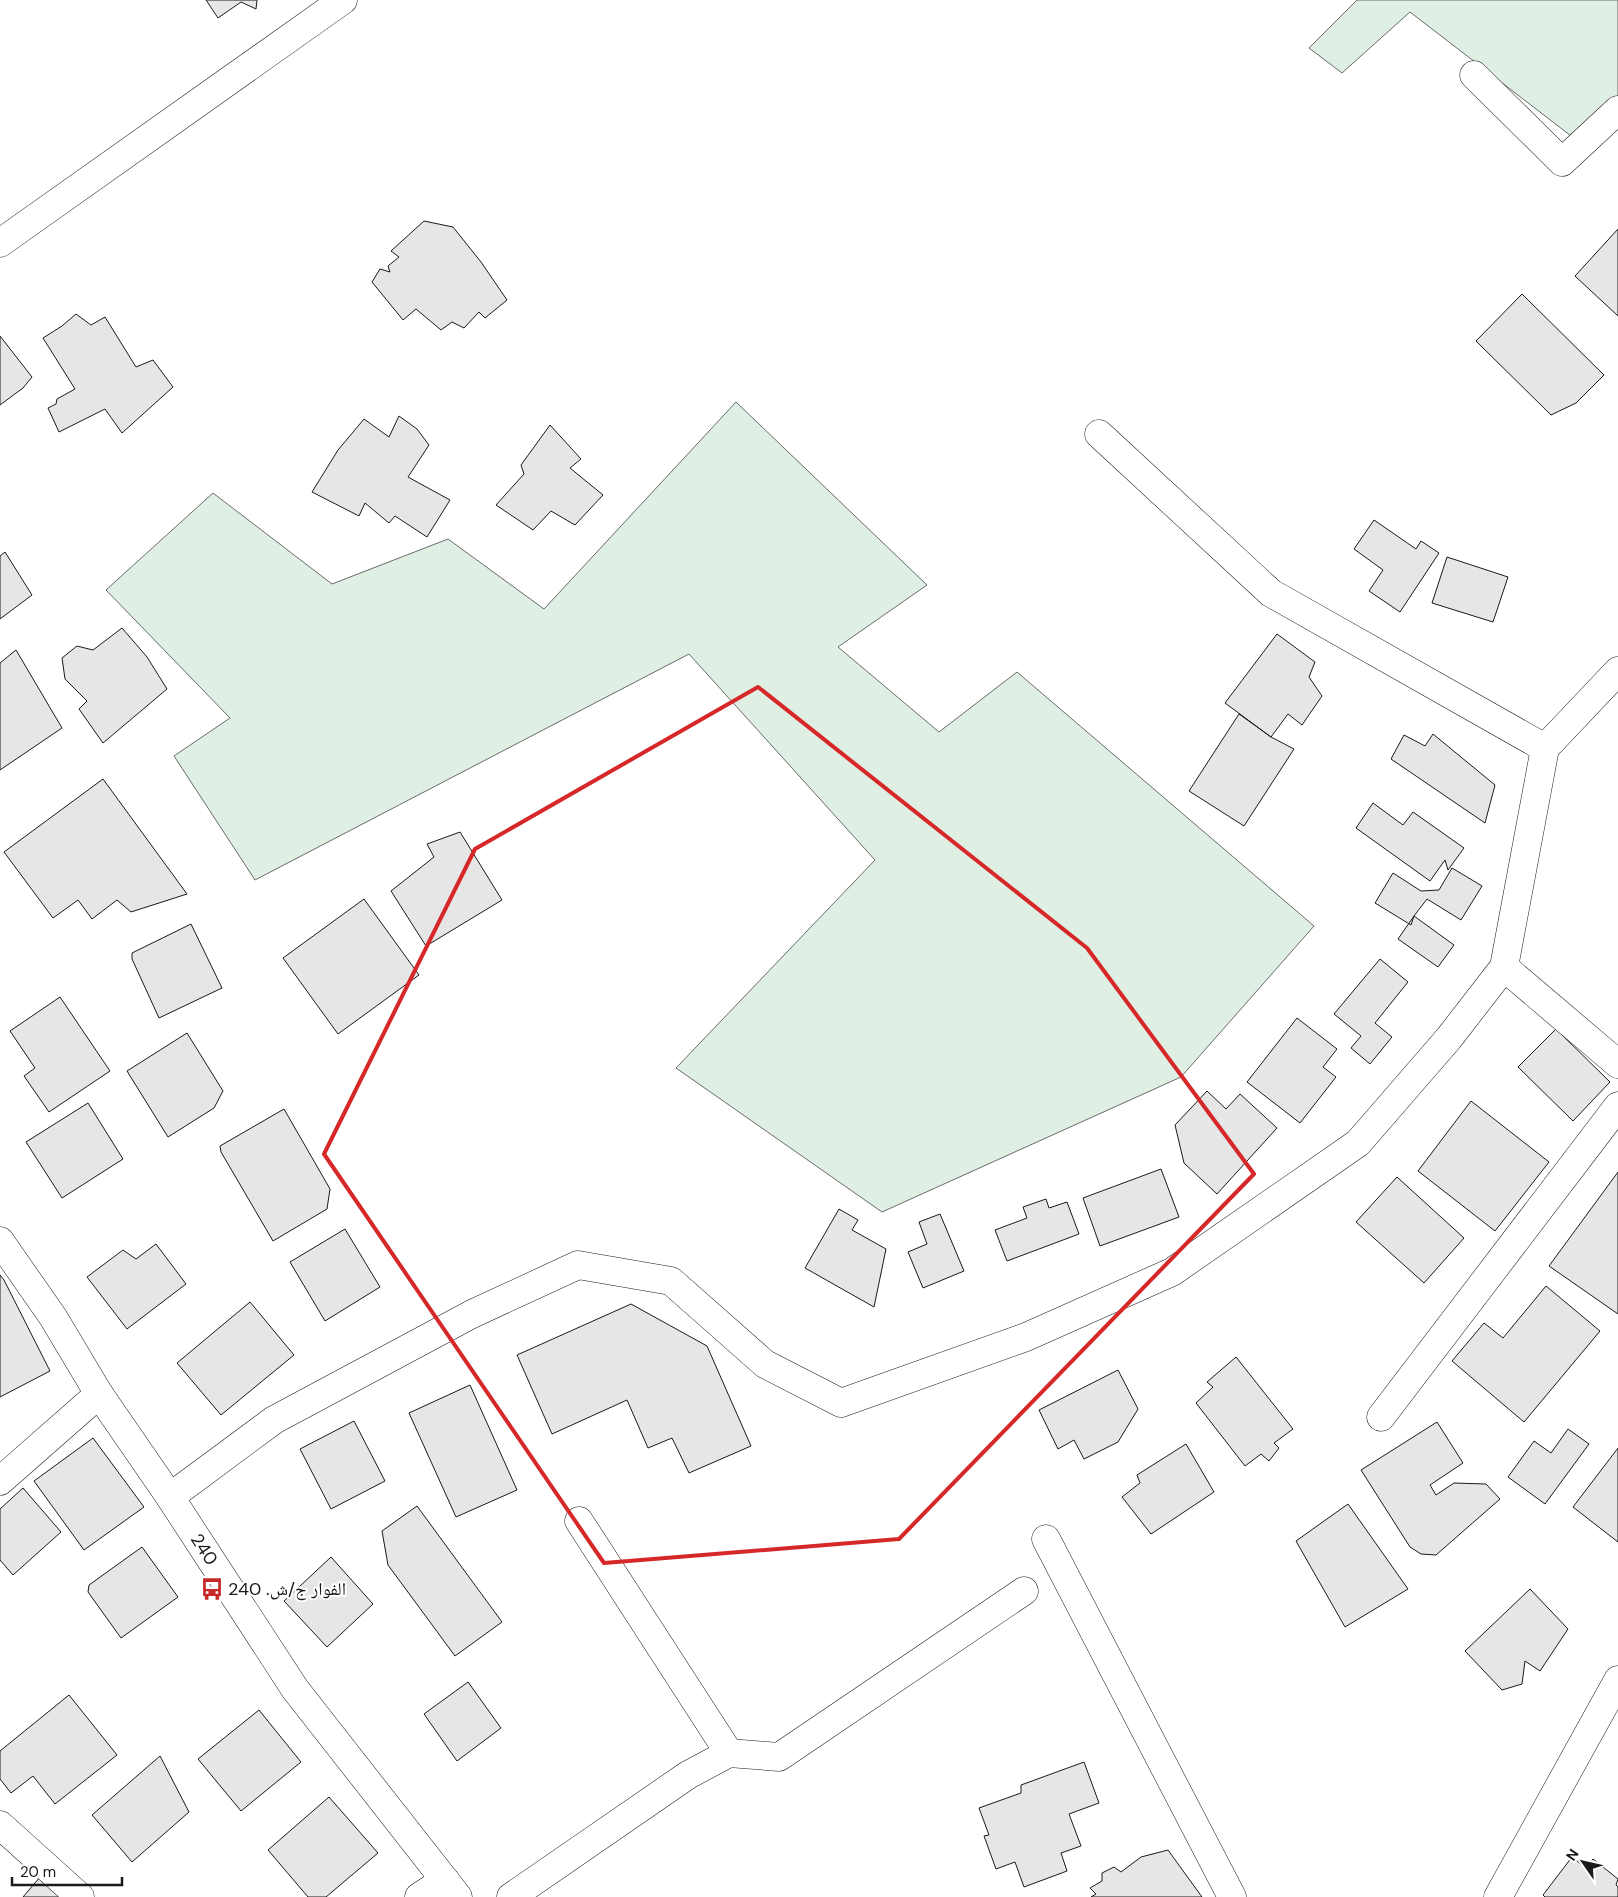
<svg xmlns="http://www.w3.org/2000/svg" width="1618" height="1897" font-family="'DM Sans','Noto Naskh Arabic',sans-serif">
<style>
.green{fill:#e0efe3;stroke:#6a6a6a}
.building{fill:#e6e6e6;stroke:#1a1a1a}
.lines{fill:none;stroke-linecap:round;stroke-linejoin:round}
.minor-casing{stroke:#1a1a1a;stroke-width:29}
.minor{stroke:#fff;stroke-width:28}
.marked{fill:none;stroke:#d62828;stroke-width:4;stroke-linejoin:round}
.labels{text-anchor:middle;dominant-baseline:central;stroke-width:4;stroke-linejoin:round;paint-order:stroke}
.street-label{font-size:18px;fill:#1a1a1a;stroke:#fff}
.poi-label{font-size:18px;fill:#1a1a1a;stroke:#fff;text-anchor:start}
</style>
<rect width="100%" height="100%" fill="#fff"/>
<path class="green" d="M1357,0H1618V101L1575,139L1410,12L1342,73L1309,48Z
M736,402L927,585L838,647L939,732L1017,672L1314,926L1181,1077L882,1212L676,1068L875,860L689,654L255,880L174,756L230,718L106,590L213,493L332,584L448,539L544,609Z"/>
<path class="building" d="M206,0H257L256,9L241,2L218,18Z
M424,221L453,227L481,262L507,300L485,318L479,312L464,328L452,322L441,330L416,309L403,320L372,282L380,269L390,272L388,266L399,257L391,251Z
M1618,229V316L1575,276Z
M1522,294L1604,375L1576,403L1551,415L1476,341Z
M76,314L91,325L105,317L136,367L153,360L173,387L122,433L105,409L59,432L48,408L56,404L57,399L75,389L43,338L62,326Z
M0,336L32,377L23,388L0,405Z
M399,416L417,429L429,445L408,477L450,500L427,537L395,516L389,523L365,503L359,516L312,492L338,450L364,419L389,437Z
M550,425L581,459L570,468L603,495L575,525L551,511L533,530L496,505L524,474L521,465Z
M1374,520L1416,549L1421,541L1439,553L1400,612L1369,591L1383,570L1354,549Z
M5,552L32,595L0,619V556Z
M1447,557L1508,577L1493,622L1432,603Z
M122,628L147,657L167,689L103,743L79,709L87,701L65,679L62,658L77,646L93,650Z
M1277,634L1315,662L1309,677L1322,696L1302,725L1288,714L1271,737L1225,703Z
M16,650L62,728L0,770V663Z
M1239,714L1271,737L1294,749L1244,826L1189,791Z
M1433,734L1495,785L1485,823L1391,759L1404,735L1425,746Z
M103,779L187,894L131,912L117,900L92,919L78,900L53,918L4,852Z
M1373,803L1403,825L1413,812L1464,848L1448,870L1445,860L1430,881L1356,828Z
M460,832L502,900L426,946L391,891L434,857L427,844Z
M1452,868L1482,886L1461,920L1427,899L1414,916L1411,925L1375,903L1393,873L1421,891L1439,890Z
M364,899L419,975L338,1034L283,958Z
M1414,916L1454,945L1438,967L1398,939Z
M191,924L222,988L159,1018L132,959V953Z
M1380,959L1408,982L1375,1023L1392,1037L1370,1064L1351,1048L1361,1036L1334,1014Z
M60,997L110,1071L49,1112L24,1076L35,1068L10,1031Z
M1297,1018L1337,1049L1323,1067L1336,1077L1300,1123L1247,1082Z
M1556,1029L1610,1082L1573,1121L1518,1067Z
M187,1033L223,1091L214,1108L168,1137L127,1071Z
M1207,1091L1226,1109L1240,1094L1277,1128L1217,1194L1184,1163L1175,1125Z
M1471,1101L1549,1162L1495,1231L1418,1171Z
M88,1103L123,1159L62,1198L26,1142Z
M284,1109L330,1189L327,1209L273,1241L221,1152L220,1146Z
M1161,1169L1179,1217L1100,1246L1083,1198Z
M1618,1172V1314L1549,1266Z
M1397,1177L1464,1238L1424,1283L1356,1222Z
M1046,1199L1049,1208L1067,1202L1079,1234L1007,1261L995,1230L1027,1218L1023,1207Z
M839,1209L858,1220L852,1230L886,1249L874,1307L805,1268Z
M940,1214L964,1271L923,1288L908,1252L927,1244L919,1222Z
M345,1229L380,1287L325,1321L290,1262Z
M156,1244L186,1284L127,1329L87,1277L123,1250L136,1259Z
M0,1275L4,1280L50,1371L0,1397Z
M1546,1286L1600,1331L1524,1422L1452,1361L1484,1323L1503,1338Z
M250,1302L294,1355L221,1415L177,1363Z
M631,1304L707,1346L751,1446L689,1473L672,1438L648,1448L627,1400L552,1434L517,1355Z
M1236,1357L1293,1429L1274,1443L1279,1448L1269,1461L1261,1454L1245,1466L1196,1403L1213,1387L1207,1382Z
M1118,1370L1138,1409L1118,1442L1084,1459L1074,1440L1058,1449L1039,1410Z
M470,1385L517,1490L456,1517L409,1413Z
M354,1421L385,1481L331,1509L300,1449Z
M1437,1422L1463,1463L1430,1485L1436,1495L1454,1483L1486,1484L1500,1499L1436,1555L1421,1554L1410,1547L1361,1470Z
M1568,1429L1589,1444L1545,1504L1508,1477L1534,1441L1551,1453Z
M93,1438L144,1507L84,1550L34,1481Z
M1186,1444L1214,1492L1151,1534L1122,1497L1140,1483L1137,1475Z
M1618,1448V1542L1573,1507Z
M23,1488L61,1532L13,1575L0,1560V1509Z
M1348,1504L1408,1589L1345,1627L1296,1541Z
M417,1506L502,1622L455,1656L388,1565L382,1531Z
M142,1547L178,1597L121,1638L88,1592L89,1585Z
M331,1557L373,1604L327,1647L284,1601Z
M1530,1589L1568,1629L1540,1671L1525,1661L1522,1684L1502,1690L1465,1651Z
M468,1682L501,1728L457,1761L424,1714Z
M69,1695L117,1755L55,1804L33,1776L11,1793L0,1779V1751Z
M259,1710L301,1762L241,1811L198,1759Z
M160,1756L189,1812L132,1862L92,1815Z
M1084,1762L1099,1803L1069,1814L1081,1846L1061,1853L1067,1871L1024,1887L1015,1862L996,1869L984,1836L989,1835L979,1808L1021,1793V1785Z
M329,1797L378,1853L326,1897H308L268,1850Z
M1168,1850L1202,1897H1091L1096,1894L1090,1888L1102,1881V1873L1114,1867L1121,1872L1141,1857Z
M1572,1857L1586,1868L1593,1859L1618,1879L1616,1885L1618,1887V1897H1545L1543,1895Z
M40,1877L64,1897H23Z"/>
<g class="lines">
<defs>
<g id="minor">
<path d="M1474,75L1562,162L1618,110"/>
<path d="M0,243L343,0"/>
<path d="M1545,748L1618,671"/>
<path d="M1504,967L1618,1064"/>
<path id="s1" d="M0,1241L53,1317L99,1394L170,1497L295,1689L458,1897"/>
<path d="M1381,1417L1618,1106"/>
<path d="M0,1481L99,1394"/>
<path d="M170,1497L274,1420L472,1314L578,1265L671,1281L765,1364L841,1403L1026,1337L1172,1272L1358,1143L1449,1038L1504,967L1545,748L1271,593L1099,434"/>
<path d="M579,1521L729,1753"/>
<path d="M1046,1539L1232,1897"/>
<path d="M0,1825L80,1897"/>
<path d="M419,1897L445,1880"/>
<path d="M511,1897L688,1775L729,1753L779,1757L1024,1591"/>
<path d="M1498,1897L1618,1680"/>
</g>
</defs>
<use href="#minor" class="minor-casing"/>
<use href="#minor" class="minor"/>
</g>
<path class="marked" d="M758,687L1087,948L1254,1174L899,1539L604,1563L324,1154L475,849Z"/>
<defs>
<symbol id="bus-bare" viewBox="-9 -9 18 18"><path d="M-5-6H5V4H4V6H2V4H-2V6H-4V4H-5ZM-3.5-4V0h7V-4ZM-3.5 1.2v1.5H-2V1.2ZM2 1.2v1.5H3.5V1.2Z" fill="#c62828" stroke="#fff" stroke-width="2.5" paint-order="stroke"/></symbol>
</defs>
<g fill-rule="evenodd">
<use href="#bus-bare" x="196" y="1573" width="32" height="32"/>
</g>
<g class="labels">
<g class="street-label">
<text stroke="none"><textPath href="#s1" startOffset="370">240</textPath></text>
</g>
<g class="poi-label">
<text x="228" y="1589">الفوار ج/ش. 240</text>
</g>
</g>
<g transform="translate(1583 1862) rotate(304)" stroke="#ffffff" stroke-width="4" paint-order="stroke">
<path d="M0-4L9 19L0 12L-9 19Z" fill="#1a1a1a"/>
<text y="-8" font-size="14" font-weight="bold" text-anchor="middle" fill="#1a1a1a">N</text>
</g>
<path d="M12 1877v8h110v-8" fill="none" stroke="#1a1a1a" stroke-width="2.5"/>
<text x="20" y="1877" font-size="15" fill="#1a1a1a" stroke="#ffffff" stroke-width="4" paint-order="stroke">20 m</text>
</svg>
